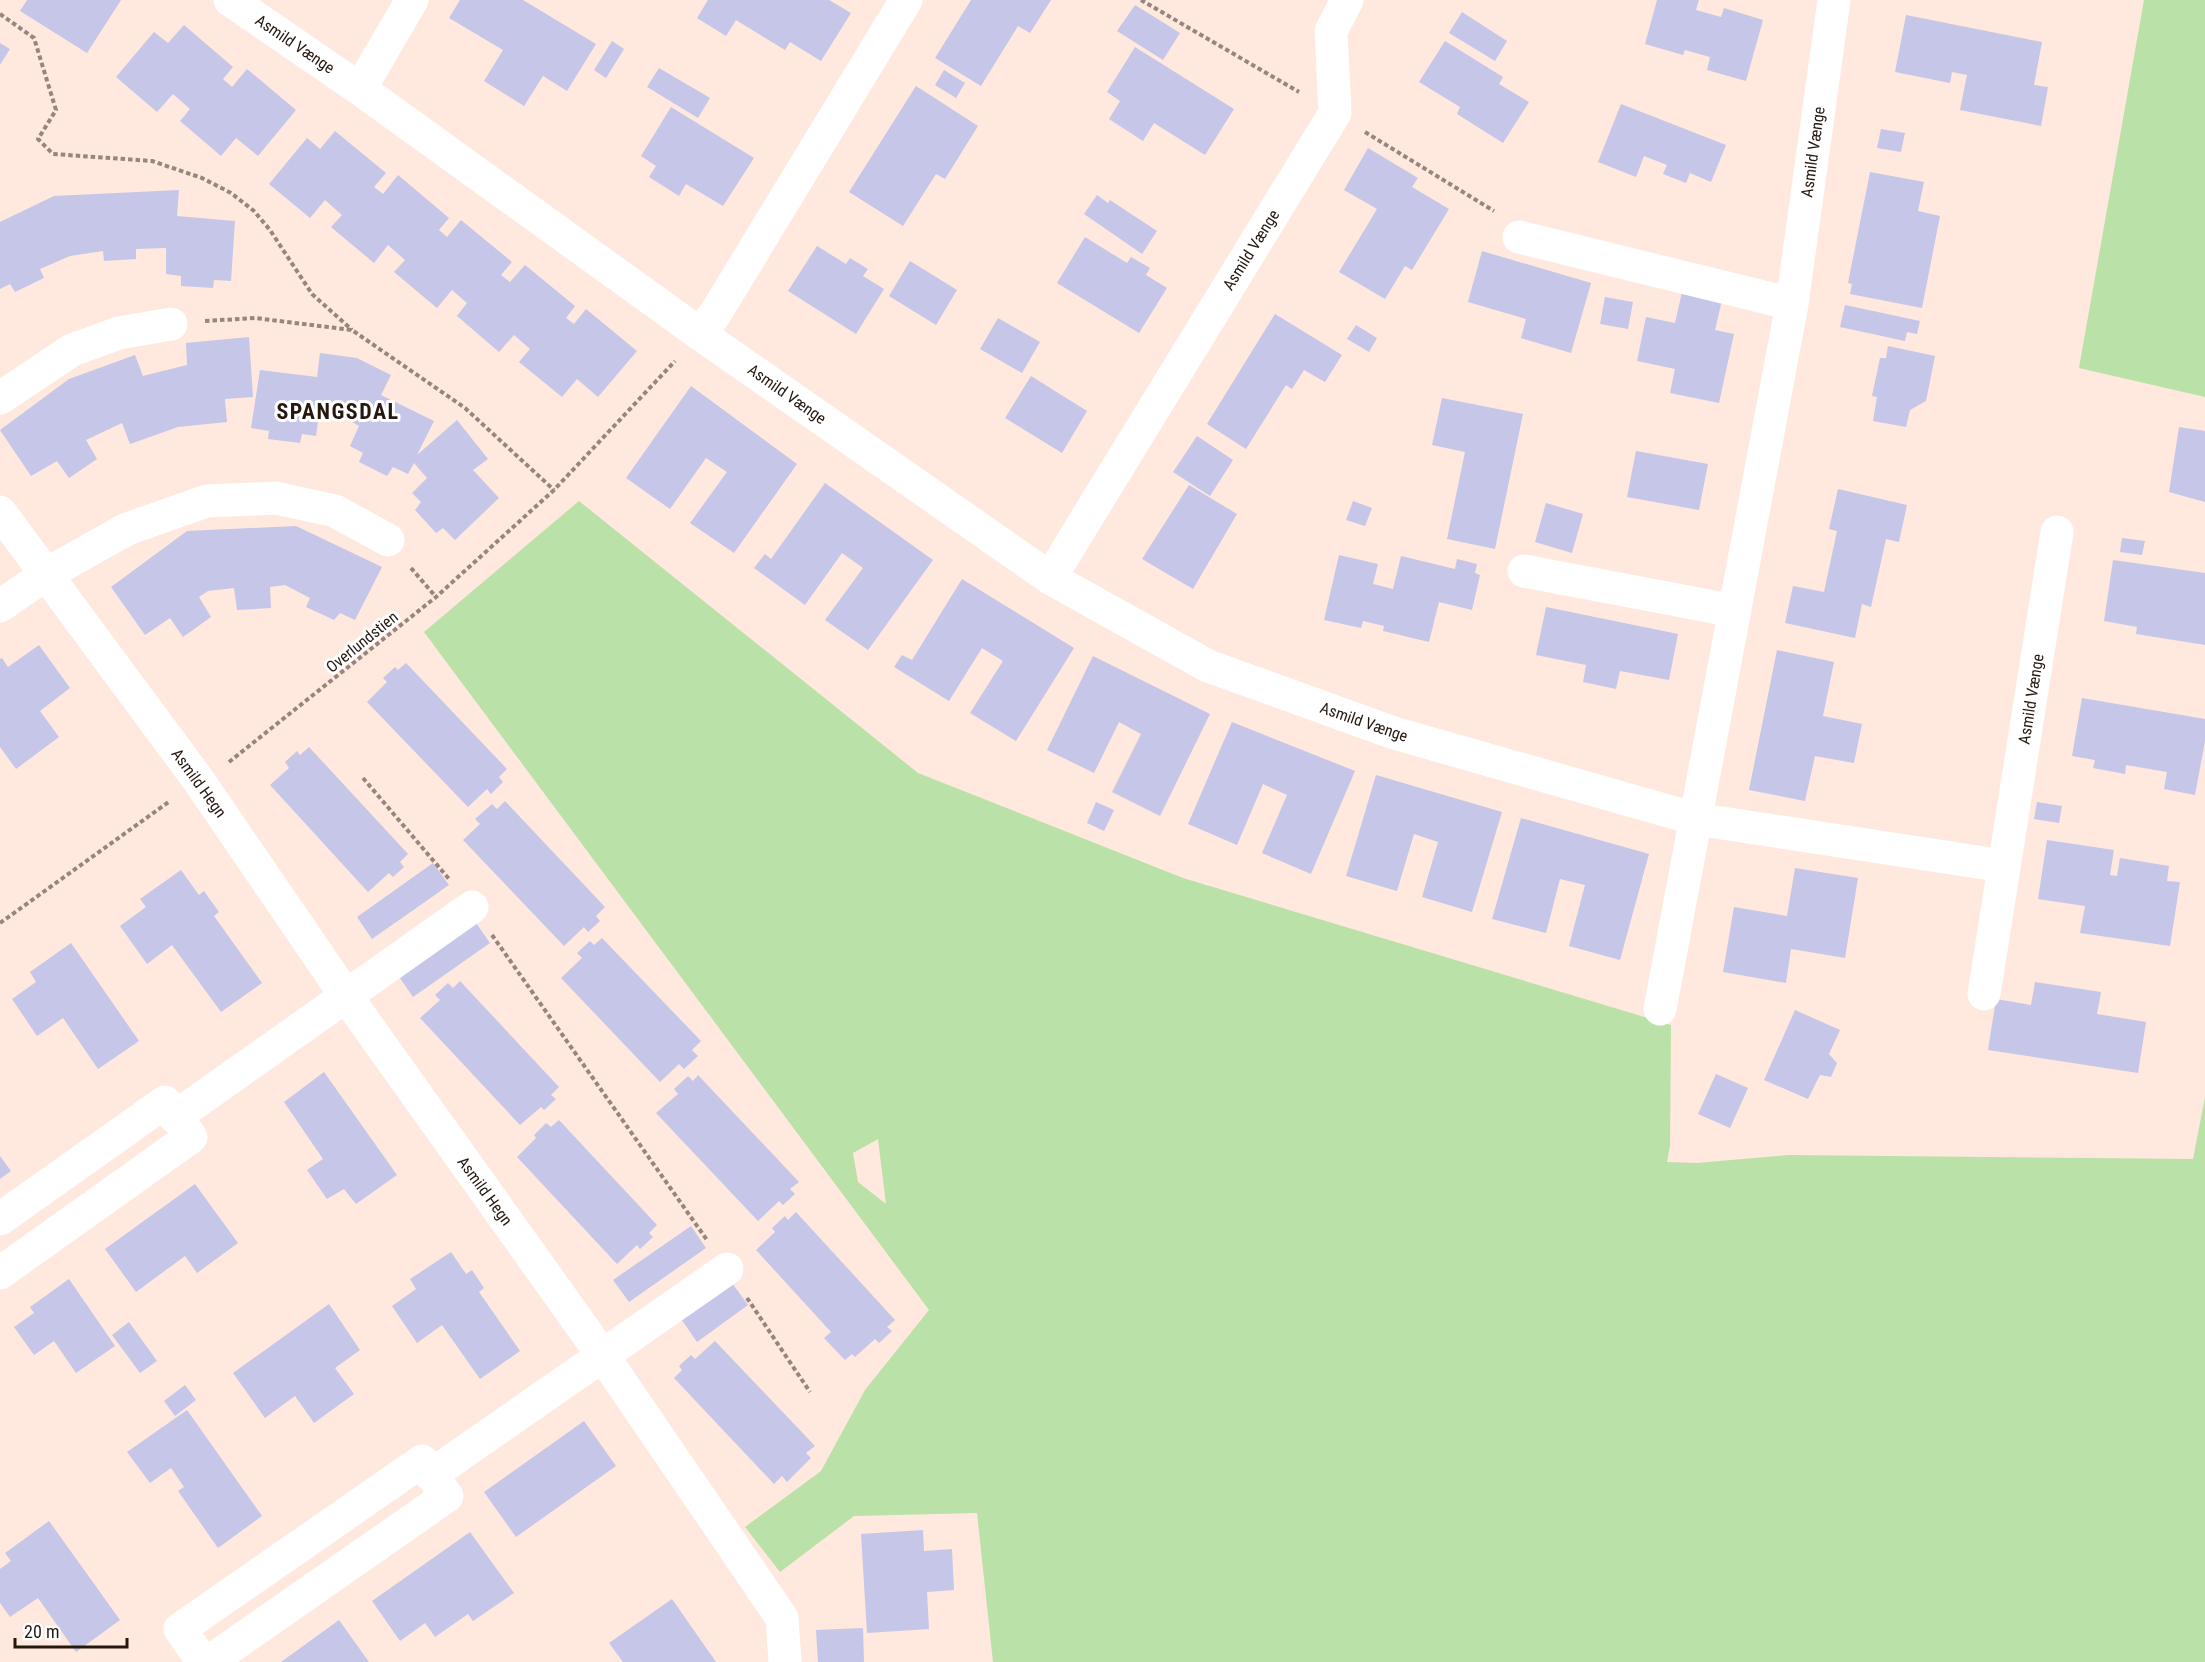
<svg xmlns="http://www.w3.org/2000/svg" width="2205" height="1662" font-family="'Roboto Condensed',sans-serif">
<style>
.green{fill:#bae1a8;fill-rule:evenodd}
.building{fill:#c6c6e9}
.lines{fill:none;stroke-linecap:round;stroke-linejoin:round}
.path{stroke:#98867d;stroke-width:4;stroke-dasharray:4.5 3;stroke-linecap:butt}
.street{stroke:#fff;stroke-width:33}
.labels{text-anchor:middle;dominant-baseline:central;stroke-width:6;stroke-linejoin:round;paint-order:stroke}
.street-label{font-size:16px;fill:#241811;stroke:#fff}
.district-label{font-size:22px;font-weight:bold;letter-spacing:1.5px;fill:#241811;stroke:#fff}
</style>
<rect width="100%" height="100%" fill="#ffe8dd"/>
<path class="green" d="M2144,0H2205V397L2079,368Z
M579,501L918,773L1183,878L1671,1025L1670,1146L1667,1162L1697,1163L1788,1155L2193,1159L2205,1097V1662H993L977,1513L854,1516L780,1572L745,1527L821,1471L865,1390L929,1310L424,632ZM878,1139L886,1204L858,1182L853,1153Z"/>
<path class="building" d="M27,0H121L87,53L20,11Z
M460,0H523L596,44L567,91L543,76L524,106L484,81L503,50L449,18Z
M708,0H829L851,13L821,61L790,42L785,50L736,20L726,36L697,18Z
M971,0H1051L1030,33L1018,26L981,86L935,58Z
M1657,0H1699L1696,10L1721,17L1724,8L1763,20L1746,81L1707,70L1710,57L1685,50L1683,55L1645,44Z
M1135,5L1180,33L1163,60L1117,31Z
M1462,12L1507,41L1495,61L1449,33Z
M1906,15L2042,42L2034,85L2048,87L2041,126L1960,110L1967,75L1952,72L1950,83L1895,72Z
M184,25L233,67L223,79L232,87L247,69L296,110L258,156L236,138L221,156L180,121L190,109L173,94L157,112L116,77L154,32L168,43Z
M612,41L624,49L606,78L594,70Z
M1445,41L1503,77L1499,84L1529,102L1503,143L1457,114L1460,107L1419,82Z
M0,43L10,49L0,65Z
M1135,47L1234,109L1205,155L1154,123L1143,141L1109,119L1120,101L1107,92Z
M659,68L710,98L698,118L647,87Z
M944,70L965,83L956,98L935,85Z
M916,86L978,126L945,179L936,174L903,226L849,192Z
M1621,104L1726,145L1711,182L1690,173L1686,183L1663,174L1667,165L1644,156L1636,177L1598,162Z
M671,107L754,158L723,206L686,184L679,196L649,177L656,166L641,156Z
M1881,129L1905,133L1901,152L1877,148Z
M335,131L386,173L374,187L383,194L398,175L449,218L439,230L447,237L461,220L512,262L501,275L510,282L525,265L575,306L566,318L574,324L586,309L637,351L598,397L577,379L562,397L519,362L530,349L514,335L499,352L457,316L467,303L452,290L437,308L394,272L405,260L388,245L374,263L331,227L342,215L325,200L310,218L269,184L307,138L320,149Z
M1368,148L1418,178L1412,187L1449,209L1412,270L1405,266L1385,299L1339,272L1377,209L1344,190Z
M1870,172L1924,182L1918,211L1940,216L1922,308L1850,294L1852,284L1848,283Z
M179,190L177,216L235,221L231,281L214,280L213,288L181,286V276L166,274V248L136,249V259L104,261L103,251L70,256L40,269L44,278L15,292L10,284L0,289V222L54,196Z
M1097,195L1108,203L1110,200L1157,231L1142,254L1084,214Z
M1085,237L1127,263L1131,257L1150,268L1146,275L1167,288L1139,333L1057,283Z
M817,246L846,264L850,258L868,269L863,276L884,289L856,334L788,291Z
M1482,251L1591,283L1571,353L1521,338L1526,319L1468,302Z
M910,261L957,290L936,325L889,296Z
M1682,292L1722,300L1715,330L1734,334L1719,403L1670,393L1675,369L1637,361L1646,317L1675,323Z
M1605,297L1633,302L1628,329L1600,324Z
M1845,305L1920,321L1917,334L1907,332L1905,341L1840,327Z
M1275,314L1342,355L1325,382L1304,370L1292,389L1286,385L1246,449L1207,424Z
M998,318L1040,342L1022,373L980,349Z
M1356,325L1377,338L1369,352L1347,339Z
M249,337L253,397L225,399L227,422L178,427L130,444L122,423L86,440L97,459L69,478L57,461L31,476L0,430L69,379L135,355L143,376L187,365L186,343Z
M1888,346L1935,356L1926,401L1910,410L1906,427L1873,421L1877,397L1872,396L1880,358H1886Z
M320,353L357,358L391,375L381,395L434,421L417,455L457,420L488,459L473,470L499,498L455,540L443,528L436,533L415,510L421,502L412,493L427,478L414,463L408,474L393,467L387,476L359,462L363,453L350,446L359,426L340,415L319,414L316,436L302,434L300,443L268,439L269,431L251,428L260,370L317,377Z
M1031,376L1087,411L1062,453L1005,418Z
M691,386L797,464L734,553L690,523L727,472L706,458L670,509L626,478Z
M1442,398L1523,414L1495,549L1447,539L1465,452L1432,445Z
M2179,427L2205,431V502L2169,492Z
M1197,436L1233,460L1210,496L1173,472Z
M1636,451L1708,464L1699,510L1627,497Z
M825,483L933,560L868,650L825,620L863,568L842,553L805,605L754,568L765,554L771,559Z
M1189,485L1237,514L1193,589L1142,559Z
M1838,489L1907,505L1899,542L1886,539L1871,607L1862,604L1855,638L1785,623L1793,586L1824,592L1837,531L1829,529Z
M1353,501L1372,508L1365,526L1346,520Z
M1546,503L1583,514L1572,553L1535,542Z
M296,526L382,567L355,620L340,613L334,620L306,607L310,598L285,585L270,587L271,608L237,610L234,588L208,591L199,597L211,617L183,637L170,618L145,635L111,587L187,531Z
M2122,538L2145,541L2142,555L2120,552Z
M1339,555L1378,564L1373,584L1393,589L1401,556L1455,569L1457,559L1477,564L1475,573L1480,575L1472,610L1439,602L1429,642L1383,631L1384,626L1363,621L1361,628L1324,620Z
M2113,560L2205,573V645L2136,634L2137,627L2104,621Z
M962,579L1074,648L1016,741L970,713L1003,661L982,648L949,701L894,667L902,655L912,660Z
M1546,607L1678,634L1669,680L1620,671L1616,689L1583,682L1586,665L1536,655Z
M39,645L70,688L40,711L59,737L16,769L0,747V659L2,658L8,667Z
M1777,650L1834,662L1823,716L1862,724L1854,763L1815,756L1805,801L1749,790Z
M1093,656L1210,714L1160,816L1112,792L1141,734L1119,722L1094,773L1047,750Z
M406,663L507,769L499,777L503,782L491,794L487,789L468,807L367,702L387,682L383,678L395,667L398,670Z
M2082,698L2205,719V741L2195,795L2164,789L2167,772L2126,765L2125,774L2093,768L2095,760L2072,756Z
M1232,722L1355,771L1311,874L1262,853L1287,795L1263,784L1237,845L1188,824Z
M309,747L408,854L400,862L404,867L393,877L389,873L368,892L270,785L289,768L285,762L297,751L300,755Z
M1376,775L1502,812L1472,912L1422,897L1438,842L1414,834L1397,891L1346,876Z
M505,801L605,907L596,916L600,921L588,932L584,927L564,946L463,840L480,824L475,819L492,804L497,809Z
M1096,802L1114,810L1104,831L1087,823Z
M2037,802L2062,806L2059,823L2034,819Z
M1521,818L1649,854L1620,960L1569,946L1585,885L1560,879L1546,933L1492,919Z
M2047,840L2114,850L2110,875L2117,876L2120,858L2169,866L2167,881L2180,882L2170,946L2080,933L2085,906L2038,899Z
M433,863L449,885L372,939L357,917Z
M1795,868L1858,878L1845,958L1791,949L1786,983L1723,972L1734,907L1787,916Z
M181,870L199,895L204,891L219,912L214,916L262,983L221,1012L172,945L147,964L120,926L146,907L140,899Z
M474,920L490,943L413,997L397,974Z
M602,938L701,1041L692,1050L698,1056L684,1069L679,1064L660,1082L561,978L582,958L577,953L590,941L594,945Z
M71,943L139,1041L98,1069L63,1018L37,1036L12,999L36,982L30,972Z
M460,981L559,1087L551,1095L556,1099L544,1110L541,1107L520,1125L420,1018L440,1000L435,995L448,983L453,988Z
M2035,982L2101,992L2097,1014L2146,1022L2138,1073L1988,1050L1996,999L2031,1005Z
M1795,1010L1840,1030L1829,1054L1837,1063L1831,1077L1820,1075L1808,1099L1764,1080Z
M324,1072L397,1175L356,1204L344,1189L327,1199L307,1170L323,1159L284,1102Z
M1716,1074L1748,1088L1730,1128L1698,1114Z
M698,1075L799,1182L790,1189L795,1194L783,1205L779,1201L758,1221L656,1113L678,1094L674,1089L688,1076L693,1081Z
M559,1120L657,1225L649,1233L653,1237L640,1249L637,1245L617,1264L517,1157L536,1138L534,1135L546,1123L551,1127Z
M0,1156L11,1171L0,1179Z
M195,1184L238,1243L197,1273L185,1256L136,1292L105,1249Z
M796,1212L895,1320L887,1327L892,1331L879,1343L875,1339L855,1357L852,1354L845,1360L824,1338L831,1332L756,1250L775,1232L772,1228L785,1216L788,1220Z
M691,1226L706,1248L629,1302L613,1280Z
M451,1252L466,1274L472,1270L484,1288L479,1292L520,1351L480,1379L442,1325L417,1343L392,1306L416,1289L410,1279Z
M69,1279L115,1346L76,1373L54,1341L34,1355L14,1327L34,1313L30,1307Z
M732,1283L748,1305L697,1342L681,1319Z
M329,1304L360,1350L335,1368L354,1394L314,1423L295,1396L265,1418L233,1373Z
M129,1322L157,1361L140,1373L112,1335Z
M715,1341L815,1446L806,1453L811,1458L787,1482L782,1476L774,1484L674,1378L682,1370L679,1366L691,1355L695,1359Z
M185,1385L196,1400L175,1416L164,1401Z
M187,1410L262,1516L218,1548L178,1491L184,1487L171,1468L150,1483L127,1452Z
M584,1421L616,1466L516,1537L484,1492Z
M49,1521L120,1620L76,1652L38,1598L10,1617L0,1603V1569L11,1561L5,1553Z
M923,1530L924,1551L952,1549L954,1590L927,1592L929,1629L867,1633L861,1534Z
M470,1532L514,1593L473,1621L468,1614L435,1637L425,1623L400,1641L372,1601Z
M672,1599L716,1662H623L609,1643Z
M339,1620L369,1662H281Z
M863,1628L864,1662H818L816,1630Z"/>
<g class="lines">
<path class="path" d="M1141,0L1299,92
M0,14L34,38L56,110L38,139L53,154L152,161L202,178L231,193L254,211L270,230L312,294L352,330
M1365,132L1494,211
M205,321L255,318L352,330L465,408L554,490
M411,568L436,597
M229,762L436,597L554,490L675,361
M363,778L449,879
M0,923L170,801
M492,935L707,1240
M747,1298L810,1392"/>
<path class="street" d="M230,0L360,89L700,334L1050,578L1208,666L1394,733L1696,819L2004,866
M360,89L412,0
M1519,237L1792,304
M700,334L715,314L906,0
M0,398L72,350L119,333L171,324
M0,512L199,781L346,996L603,1356L782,1618L785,1662
M1524,571L1735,611
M1050,578L1335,113L1331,31L1347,0
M0,606L45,575L127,529L207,501L276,498L335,511L388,540
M1984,994L2057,532
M1660,1009L1792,304L1834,0
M175,1117L472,907
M0,1219L165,1102L191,1137L0,1273
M431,1475L727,1269
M203,1662L180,1629L422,1461L447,1496L209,1662"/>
</g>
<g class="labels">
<g class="street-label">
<text transform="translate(295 44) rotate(34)">Asmild Vænge</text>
<text transform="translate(1813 152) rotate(-82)">Asmild Vænge</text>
<text transform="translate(1251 250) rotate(-58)">Asmild Vænge</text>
<text transform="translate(787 394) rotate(35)">Asmild Vænge</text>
<text transform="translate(362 642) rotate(-39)">Overlundstien</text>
<text transform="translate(2031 699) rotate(-81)">Asmild Vænge</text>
<text transform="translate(1364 722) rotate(19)">Asmild Vænge</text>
<text transform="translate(199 783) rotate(54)">Asmild Hegn</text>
<text transform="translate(485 1191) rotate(54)">Asmild Hegn</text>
</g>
<g class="district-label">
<text x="338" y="411">SPANGSDAL</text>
</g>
</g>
<path d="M15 1638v9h112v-9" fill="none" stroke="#241811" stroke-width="3"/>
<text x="24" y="1638" font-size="18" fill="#241811" stroke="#ffffff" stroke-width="4.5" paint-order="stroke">20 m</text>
</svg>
